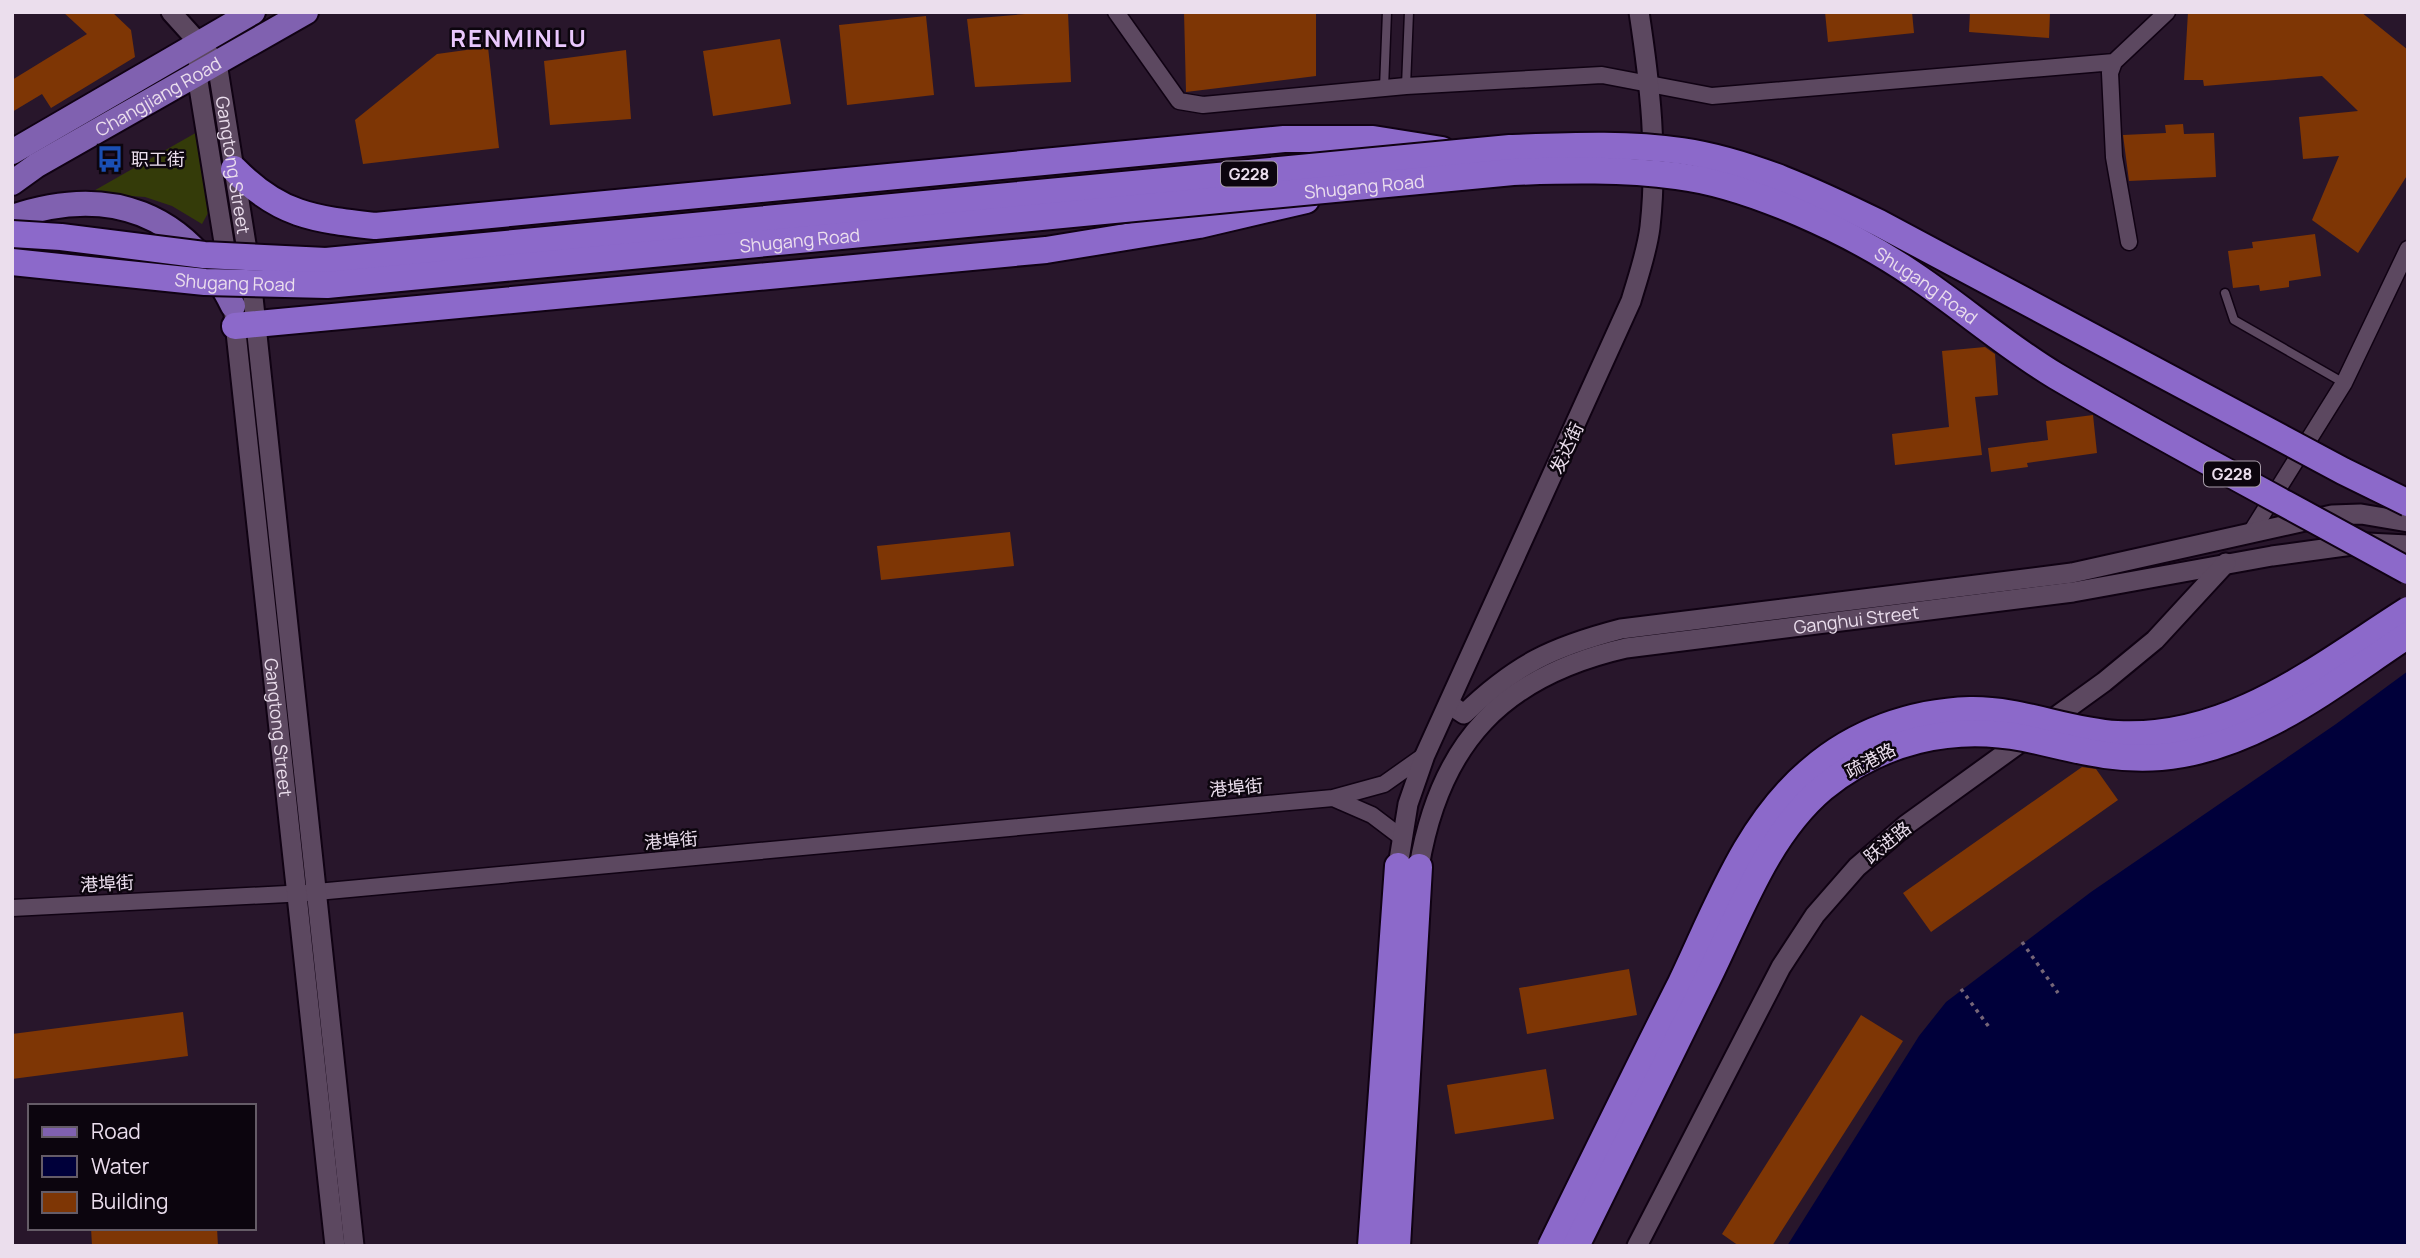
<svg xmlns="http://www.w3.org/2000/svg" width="2420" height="1258" font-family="Manrope,'Noto Sans SC',sans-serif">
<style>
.green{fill:#343b09}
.water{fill:#00003a}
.building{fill:#7e3605}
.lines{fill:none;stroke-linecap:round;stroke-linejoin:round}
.service-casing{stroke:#100213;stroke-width:11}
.minor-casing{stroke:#100213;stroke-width:19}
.tertiary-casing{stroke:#100213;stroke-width:23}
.primary-casing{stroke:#100213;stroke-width:28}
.trunk-casing{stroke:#100213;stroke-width:30}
.path{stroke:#756577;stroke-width:3.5;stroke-dasharray:3.5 5;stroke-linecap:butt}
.service{stroke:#5c4860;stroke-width:8}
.minor{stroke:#5c4860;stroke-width:16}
.tertiary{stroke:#5c4860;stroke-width:19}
.primary{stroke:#8061b0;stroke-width:24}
.trunk{stroke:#8c69ca;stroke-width:26}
.trunk-bridge-casing{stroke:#100213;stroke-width:30;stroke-linecap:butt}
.trunk-bridge{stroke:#8c69ca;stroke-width:26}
.labels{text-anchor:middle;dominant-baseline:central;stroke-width:5;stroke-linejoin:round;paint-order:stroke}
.shield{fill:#0c050e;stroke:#a89daa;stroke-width:2}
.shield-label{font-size:16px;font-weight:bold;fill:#ebdeed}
.street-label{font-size:18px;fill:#ebdeed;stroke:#0c050e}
.poi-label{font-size:18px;fill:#ebdeed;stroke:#0c050e;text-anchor:start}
.district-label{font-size:24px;font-weight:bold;letter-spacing:2px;fill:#e9c7fc;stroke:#0c050e}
</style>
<rect width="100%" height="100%" fill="#28162b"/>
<path class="green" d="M199,131L208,213L202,224L172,206L145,197L90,193Z"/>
<path class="water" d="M2408,671V1246H1787L1919,1036L1946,1002L2091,892L2336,724Z"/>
<path class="building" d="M63,12H112L131,30L135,57L51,108L42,94L12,112V80L87,34Z
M1049,12H1068L1071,82L975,87L967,19Z
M1184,12H1316V76L1186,92Z
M1825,12H1912L1914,33L1828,42Z
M1970,12H2050L2049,38L1969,32Z
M2188,12H2361L2408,50V174L2358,253L2312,220L2339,156L2303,159L2299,117L2358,111L2322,76L2204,86L2203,80H2184Z
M926,16L934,95L847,105L839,25Z
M780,39L791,104L713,116L703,51Z
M488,47L499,148L363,164L355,120L437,54Z
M626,50L631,119L550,125L544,61Z
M2183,124L2184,134L2214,133L2216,177L2129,181L2123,135L2166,133L2165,125Z
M2315,234L2321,276L2289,281V287L2260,291L2259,285L2233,288L2228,251L2253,248L2252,242Z
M1985,347L1995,354L1998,395L1975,397L1982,455L1895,465L1892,434L1949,427L1942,351Z
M2093,415L2097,453L2027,463L2028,467L1991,472L1988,448L2048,440L2046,421Z
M1010,532L1014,566L881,580L877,546Z
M2082,767L2096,769L2118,800L1931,932L1903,893Z
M1629,969L1637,1015L1527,1034L1519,988Z
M183,1012L188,1056L12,1079V1034Z
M1861,1015L1903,1041L1772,1246H1739L1722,1234Z
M1546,1069L1554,1119L1455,1134L1447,1085Z
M91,1228H217L218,1246H92Z"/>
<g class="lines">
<defs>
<path id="service" d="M1406,86L1409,12
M1384,88L1387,12
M2225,293L2234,320L2344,383"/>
<path id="minor" d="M1116,12L1179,101L1203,105L1406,86L1602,75L1712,96L2114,62L2167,12
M2114,62L2110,73L2114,157L2129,242
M2250,534L2344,383L2408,249
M1333,798L1372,815L1401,837
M12,908L306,893L1333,798L1384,784L1425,755"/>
<g id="tertiary">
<path id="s1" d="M171,12L217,63L250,269L354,1246"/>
<path d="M199,61L197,75L228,267"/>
<path id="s2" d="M234,314L335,1246"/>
<path d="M1449,704L1464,714C1516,664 1552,647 1621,629L2072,573L2332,515L2361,514L2408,522"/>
<path d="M1398,866L1408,804L1425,755L1631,301C1638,277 1647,252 1650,227C1658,155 1650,84 1639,12"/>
<path id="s3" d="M1419,867C1440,742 1503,676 1626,648L2073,592L2272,556L2367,543L2408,545"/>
<path d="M1637,1246L1781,967L1815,915L1857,867L1906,825L2104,682L2155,640L2226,563"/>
</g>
<g id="primary">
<path d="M12,152L253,12"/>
<path id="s4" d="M12,183L37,165L306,12"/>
<path d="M12,217C109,184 187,212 233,306"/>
</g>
<path id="trunk" d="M234,169C279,215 313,219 375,226L1284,139H1373L1442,150
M235,326L1046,250L1199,225L1306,200
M1371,1246L1398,866
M1397,1246L1419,867"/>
</defs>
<use href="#service" class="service-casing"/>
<use href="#minor" class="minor-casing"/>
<use href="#tertiary" class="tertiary-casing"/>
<use href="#primary" class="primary-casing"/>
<use href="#trunk" class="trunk-casing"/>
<path class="path" d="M2022,942L2058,993
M1961,989L1989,1027"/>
<use href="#service" class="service"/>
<use href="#minor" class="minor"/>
<use href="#tertiary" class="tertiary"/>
<use href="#primary" class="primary"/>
<use href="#trunk" class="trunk"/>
<defs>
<g id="trunk-bridge">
<path d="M12,234L61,237L204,255L326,261L1510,148C1568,146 1626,143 1682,151C1750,161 1818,193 1879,223L2343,471L2408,503"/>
<path id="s5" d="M12,262L205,282L327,285L1513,172C1568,170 1622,169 1677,176C1750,185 1853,233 1914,275C1963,308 2006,346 2056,376C2172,444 2291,506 2408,571"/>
<path d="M1551,1246C1594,1158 1637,1070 1681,983C1716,910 1747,823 1811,770C1855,732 1911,712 1970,710C2021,709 2066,731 2117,734C2230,740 2318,667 2408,610"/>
<path d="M1576,1246C1620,1157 1663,1069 1707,980C1739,916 1766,836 1823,788C1881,741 1951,724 2024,738C2072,748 2110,761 2161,757C2255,749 2332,685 2408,635"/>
</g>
</defs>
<use href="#trunk-bridge" class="trunk-bridge-casing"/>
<use href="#trunk-bridge" class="trunk-bridge"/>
</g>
<defs>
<symbol id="bus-bare" viewBox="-9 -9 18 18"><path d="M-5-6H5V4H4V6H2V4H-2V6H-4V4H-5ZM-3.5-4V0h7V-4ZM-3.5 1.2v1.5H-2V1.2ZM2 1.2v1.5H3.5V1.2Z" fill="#1a4fb4" stroke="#0c050e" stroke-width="2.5" paint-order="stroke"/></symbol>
</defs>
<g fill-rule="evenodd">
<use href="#bus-bare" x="91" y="140" width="38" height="38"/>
</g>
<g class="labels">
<g class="shield">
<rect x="1221" y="161.5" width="56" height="25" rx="5"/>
<rect x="2204" y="461.5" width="56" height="25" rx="5"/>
</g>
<g class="shield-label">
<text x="1249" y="174">G228</text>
<text x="2232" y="474">G228</text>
</g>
<g class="street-label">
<text stroke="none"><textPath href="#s4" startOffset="170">Changjiang Road</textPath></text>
<text stroke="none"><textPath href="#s1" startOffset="172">Gangtong Street</textPath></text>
<text stroke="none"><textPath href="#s5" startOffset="1358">Shugang Road</textPath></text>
<text stroke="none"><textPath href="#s5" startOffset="791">Shugang Road</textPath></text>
<text stroke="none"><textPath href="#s5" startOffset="224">Shugang Road</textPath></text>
<text stroke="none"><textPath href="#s5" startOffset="1946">Shugang Road</textPath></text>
<text transform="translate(1566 448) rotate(-65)">发达街</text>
<text stroke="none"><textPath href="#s3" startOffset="556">Ganghui Street</textPath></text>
<text stroke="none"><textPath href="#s2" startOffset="416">Gangtong Street</textPath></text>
<text transform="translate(1870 760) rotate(-28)">疏港路</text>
<text transform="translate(1236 787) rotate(-5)">港埠街</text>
<text transform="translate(671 840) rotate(-5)">港埠街</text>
<text transform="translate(1887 842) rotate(-39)">跃进路</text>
<text transform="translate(107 883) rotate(-3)">港埠街</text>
</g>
<g class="poi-label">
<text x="131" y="159">职工街</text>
</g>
<g class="district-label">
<text x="519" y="37">RENMINLU</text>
</g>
</g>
<rect width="2420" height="1258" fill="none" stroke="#ebdeed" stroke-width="28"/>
<rect x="28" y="1104" width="228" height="126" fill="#0c050e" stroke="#655c67" stroke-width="2"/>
<rect x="42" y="1127" width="35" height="10" fill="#8061b0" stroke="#655c67" stroke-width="2"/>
<text x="91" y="1139" font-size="21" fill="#ebdeed">Road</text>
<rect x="42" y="1156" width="35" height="21" fill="#00003a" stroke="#655c67" stroke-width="2"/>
<text x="91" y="1174" font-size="21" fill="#ebdeed">Water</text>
<rect x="42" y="1192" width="35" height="21" fill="#7e3605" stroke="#655c67" stroke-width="2"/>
<text x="91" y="1209" font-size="21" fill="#ebdeed">Building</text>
</svg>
